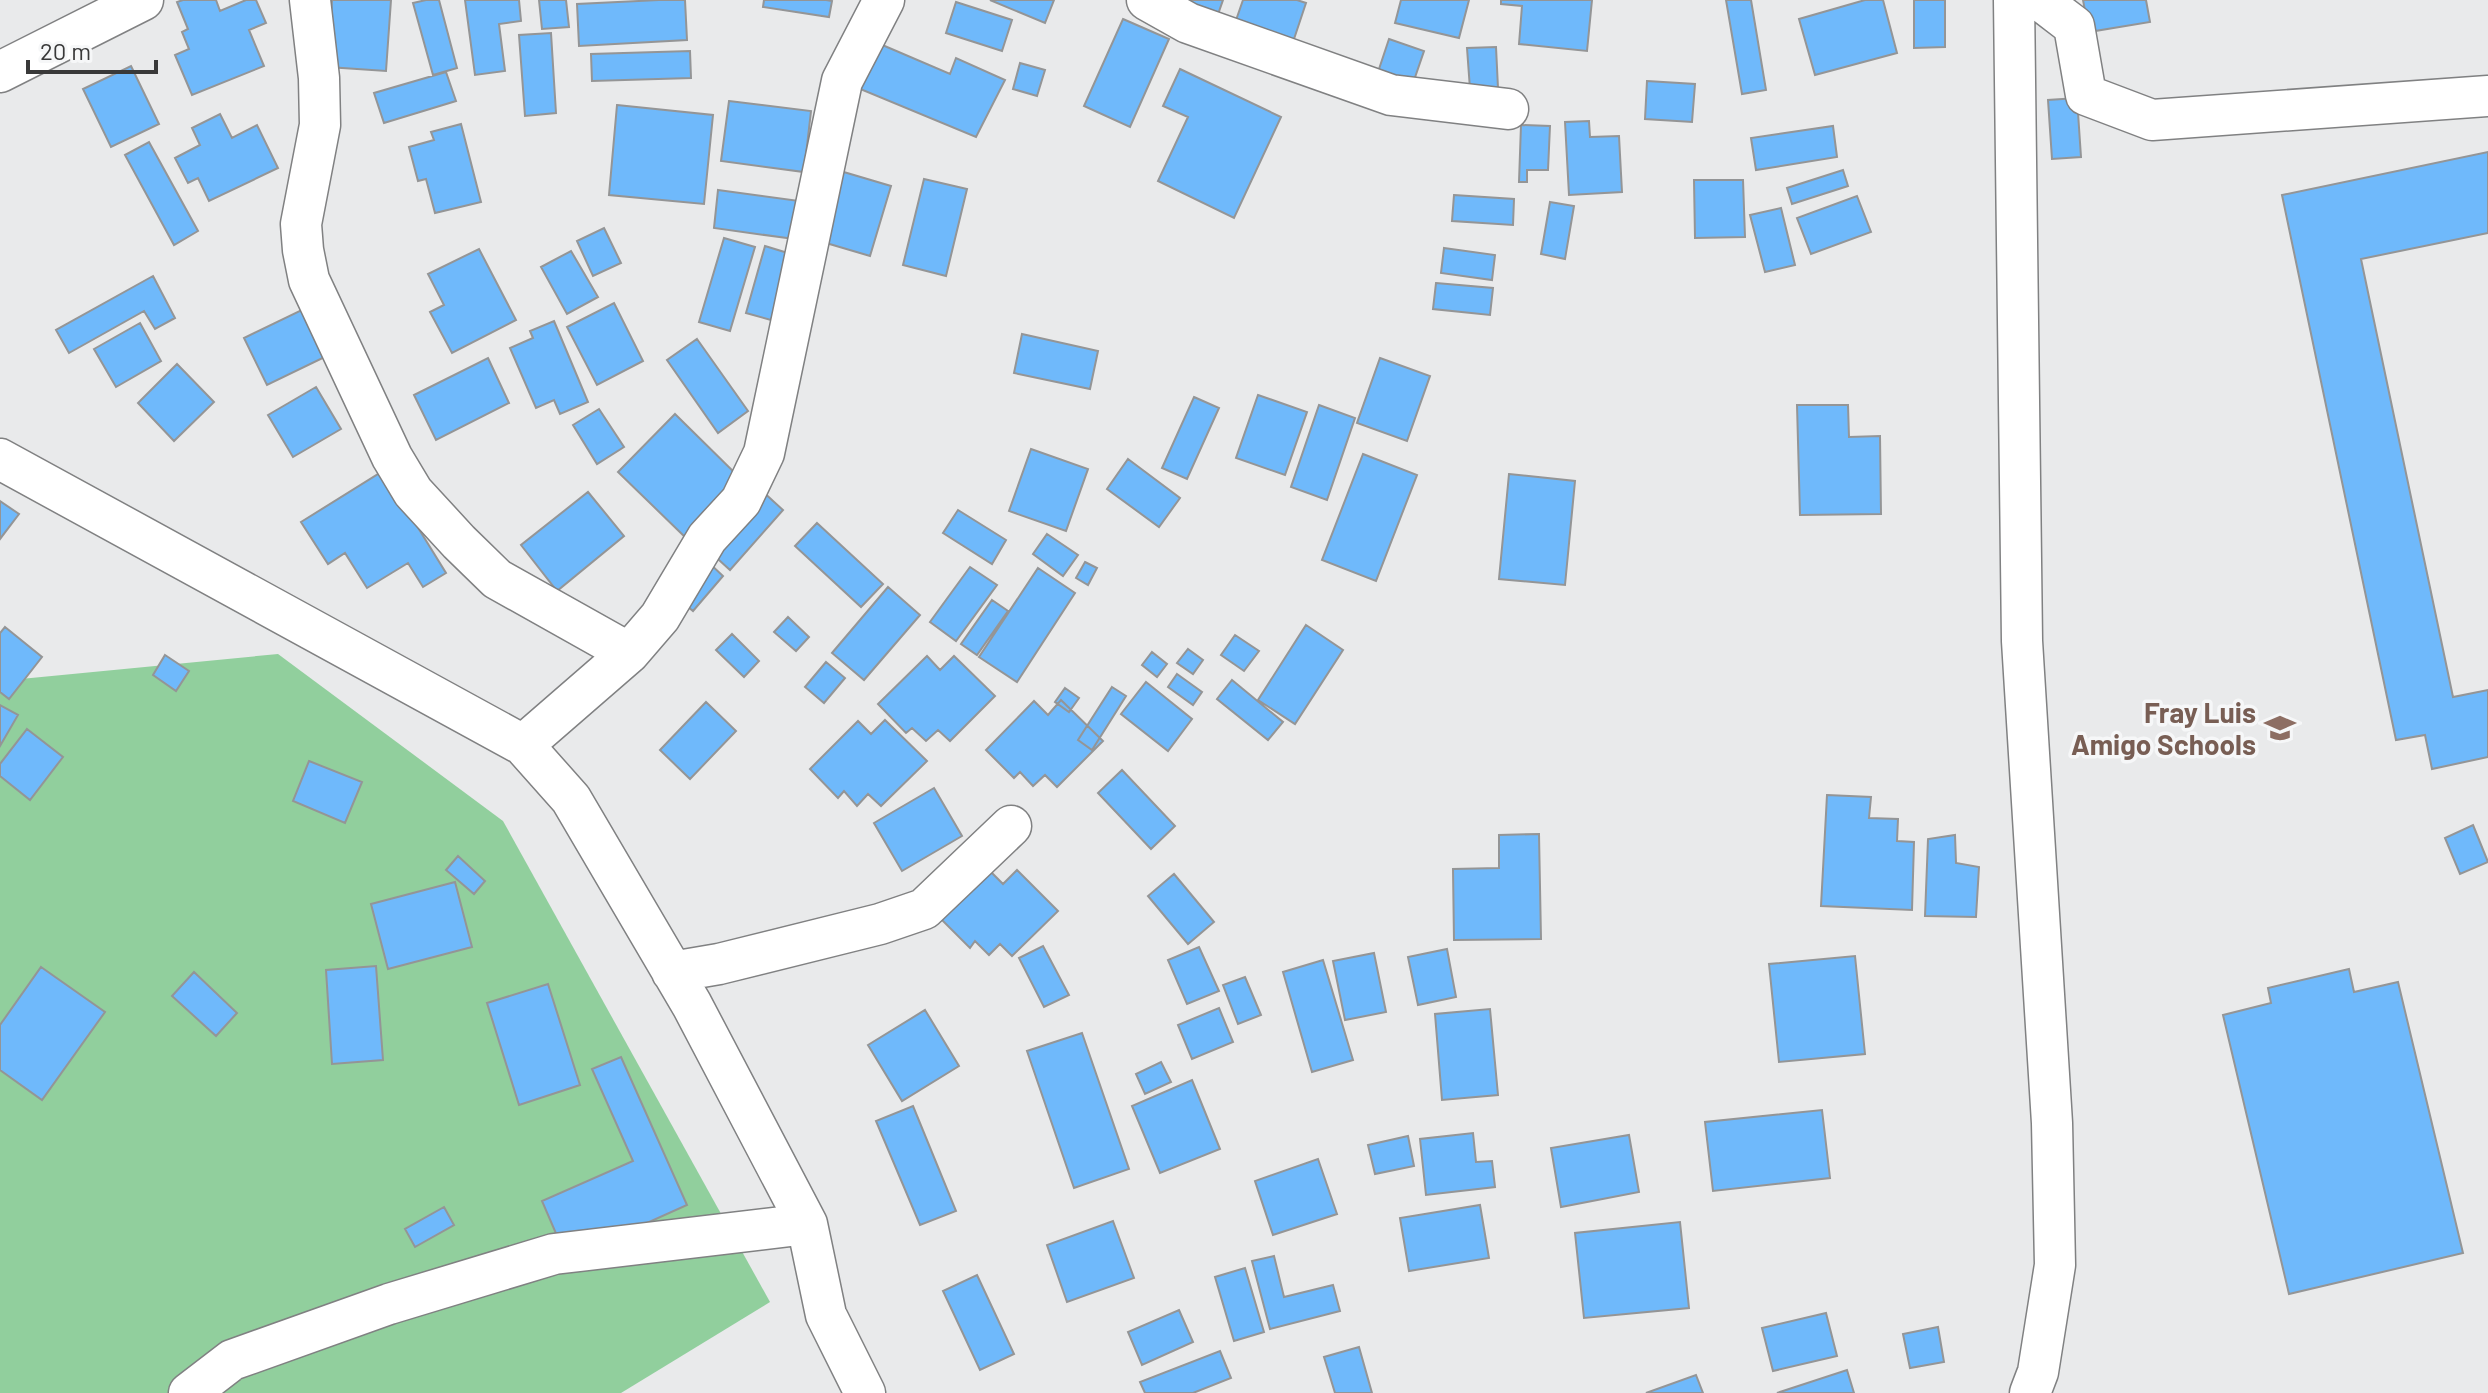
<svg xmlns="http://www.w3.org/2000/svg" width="2488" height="1393" font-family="Barlow,sans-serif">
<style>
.green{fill:#91cf9d}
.building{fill:#6fb9fb;stroke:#949596;stroke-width:2}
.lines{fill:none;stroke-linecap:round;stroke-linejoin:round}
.minor-casing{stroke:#808182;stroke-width:43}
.minor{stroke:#fff;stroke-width:40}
.labels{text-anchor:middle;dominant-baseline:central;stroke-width:7;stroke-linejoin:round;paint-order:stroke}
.education-label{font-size:28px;font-weight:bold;fill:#785e54;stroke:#f6f7f8;text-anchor:end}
</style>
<rect width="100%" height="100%" fill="#e9eaeb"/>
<path class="green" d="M278,654L503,821L770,1302L621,1393H0V681Z"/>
<path class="building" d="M183,0H216L220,11L246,0H256L266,23L249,30L264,66L192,95L175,55L189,49L182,32L188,29L177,2Z
M332,0H391L386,71L328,67Z
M426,0H439L457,68L433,75L413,3Z
M465,0H519L521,21L499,24L505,71L475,75Z
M539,0H566L569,27L542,29Z
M659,0H685L687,40L579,46L577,4Z
M764,0H826L832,1L829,17L763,7Z
M990,0H1054L1045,23Z
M1174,0H1223L1216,20Z
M1243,0H1297L1306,3L1292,45L1234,26Z
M1401,0H1469L1459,38L1395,23Z
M1501,0H1592L1587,51L1519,44L1522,6L1501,4Z
M1726,0H1751L1766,90L1742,94Z
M1865,0H1883L1897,53L1815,75L1799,19Z
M1914,0H1945V47L1914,48Z
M2083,0H2146L2150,22L2089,32Z
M956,2L1012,20L1002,51L946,33Z
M1123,19L1169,39L1130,127L1084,106Z
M551,33L556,113L525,116L519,35Z
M1389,39L1424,51L1411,89L1376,78Z
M873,41L950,74L956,58L1005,80L976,137L853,86Z
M1496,47L1498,88L1470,89L1467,48Z
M690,51L691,78L592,81L591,54Z
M1020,63L1045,70L1037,96L1013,89Z
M131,66L159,124L111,147L83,89Z
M1180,69L1281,117L1234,218L1158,181L1188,117L1163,106Z
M446,72L456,101L384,123L374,93Z
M1647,81L1695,84L1692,122L1645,119Z
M2077,98L2081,157L2052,159L2048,100Z
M729,101L811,111L804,172L721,161Z
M617,105L713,115L704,204L609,195Z
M220,114L232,138L257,125L278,168L209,201L198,178L188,183L175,158L200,145L192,128Z
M1589,121L1590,137L1619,136L1622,192L1569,195L1565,122Z
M461,124L481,202L435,213L426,179L418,181L409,147L434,140L431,132Z
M1521,125L1550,126L1548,170H1527V182H1519Z
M1833,126L1837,157L1756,170L1751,138Z
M149,142L198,231L174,245L125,155Z
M2488,152V233L2361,259L2453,697L2488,690V757L2432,769L2425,735L2396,740L2282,195Z
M837,170L891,186L870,256L816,240Z
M1843,170L1848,186L1792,204L1787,188Z
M924,179L967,189L946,276L903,265Z
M1694,180H1743L1745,237L1695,238Z
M718,190L807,202L801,240L714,228Z
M1454,195L1514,199L1513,225L1452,221Z
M1857,196L1871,232L1811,254L1797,218Z
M1550,202L1574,206L1565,259L1541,254Z
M1781,208L1795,265L1765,272L1750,215Z
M604,228L621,263L593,276L577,241Z
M724,238L755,247L730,331L699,322Z
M765,246L791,254L771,320L746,313Z
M1444,248L1495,255L1492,280L1441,273Z
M479,249L516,320L452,353L430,312L444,305L428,274Z
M571,251L598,297L567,314L541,267Z
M153,276L175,318L155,329L144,311L69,353L56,330Z
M1436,283L1493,288L1490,315L1433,309Z
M614,303L643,361L597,385L567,327Z
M310,306L333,353L267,385L244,338Z
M554,321L588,402L560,414L554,400L536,408L510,348L533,338L530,331Z
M140,323L161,361L116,387L94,349Z
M1022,334L1098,351L1090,389L1014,373Z
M697,339L748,411L718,433L667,360Z
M488,358L509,403L436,440L414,395Z
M1380,358L1430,376L1407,441L1357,423Z
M177,364L214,402L174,441L138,403Z
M316,387L341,429L293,457L268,415Z
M1258,395L1307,412L1285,475L1236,458Z
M1194,397L1219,408L1187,479L1162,468Z
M1319,405L1355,418L1327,500L1291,487Z
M1797,405H1848L1849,437L1880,436L1881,514L1800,515Z
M599,409L624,447L597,464L573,425Z
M675,414L741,479L685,537L618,472Z
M1031,449L1088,469L1066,531L1009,511Z
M1363,454L1417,475L1376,581L1322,560Z
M1128,459L1180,498L1159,527L1107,489Z
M383,471L446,573L423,587L408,563L367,588L345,553L328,564L301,522Z
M1509,474L1575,481L1565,585L1499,579Z
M761,490L783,510L730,570L708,550Z
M588,492L624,536L557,591L521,545Z
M0,501L19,514L0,539Z
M958,510L1006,540L992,564L943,533Z
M817,523L883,584L861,607L795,546Z
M1047,534L1078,555L1063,576L1033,554Z
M707,561L723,576L693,611L676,597Z
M1085,562L1097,568L1088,585L1076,578Z
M970,567L997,585L956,641L930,622Z
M1038,568L1075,593L1017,682L979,657Z
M888,587L920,615L864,680L832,653Z
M992,600L1008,611L977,655L961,644Z
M788,617L809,637L796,651L774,632Z
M1306,625L1343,650L1295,724L1258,700Z
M5,627L42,657L9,699L0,692V633Z
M732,634L759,661L744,677L716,650Z
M1235,635L1259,651L1244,671L1221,655Z
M1188,649L1203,660L1193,674L1177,663Z
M1152,652L1167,664L1157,677L1142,665Z
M165,655L189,671L176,691L153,675Z
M927,656L940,670L954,656L995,696L950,741L938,730L926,741L912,728L906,733L878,704Z
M826,662L845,678L824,703L805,687Z
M1177,674L1202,692L1193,705L1168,687Z
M1232,680L1283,722L1268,740L1217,699Z
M1146,682L1192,719L1168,751L1121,714Z
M1112,687L1126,696L1092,750L1078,740Z
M1065,688L1079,698L1069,712L1055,702Z
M1061,700L1103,741L1057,787L1045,775L1033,786L1020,772L1014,778L986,750L1034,701L1048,715Z
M706,702L736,731L690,779L660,750Z
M0,705L18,715L0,746Z
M885,720L927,761L881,806L868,794L857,806L844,791L838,798L810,769L858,721L871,734Z
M27,729L63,757L30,800L0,776V764Z
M309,761L362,782L345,823L293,801Z
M1122,770L1175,826L1151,849L1098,793Z
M934,788L962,836L902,871L874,823Z
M1827,795L1871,797L1869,818L1898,819L1897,841L1914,842L1912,910L1821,906Z
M2473,825L2488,862L2460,874L2445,838Z
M1539,834L1541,939L1454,940L1453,869L1499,868V835Z
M1955,835L1956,863L1979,867L1976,917L1925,916L1928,839Z
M458,856L485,881L474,894L446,870Z
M1017,870L1058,911L1012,956L1000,944L989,955L975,941L970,948L941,919L990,871L1003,884Z
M1174,874L1214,922L1188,944L1148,896Z
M455,882L472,947L388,969L371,904Z
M1043,946L1069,995L1044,1007L1019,958Z
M1199,947L1219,991L1187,1004L1168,960Z
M1447,949L1456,997L1418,1005L1408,957Z
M1374,953L1386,1012L1345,1020L1333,961Z
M1855,956L1865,1054L1779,1062L1769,964Z
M1323,960L1353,1060L1312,1072L1283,972Z
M376,966L383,1060L332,1064L326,970Z
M41,967L105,1012L42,1100L0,1070V1025Z
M2349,969L2354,992L2398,982L2463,1253L2289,1294L2223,1015L2271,1003L2268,988Z
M194,972L237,1013L216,1036L172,996Z
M1245,977L1261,1015L1238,1024L1223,985Z
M548,984L580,1085L519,1105L487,1003Z
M1219,1008L1233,1042L1192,1059L1178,1025Z
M1490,1009L1498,1095L1442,1100L1435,1014Z
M925,1010L959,1066L902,1101L868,1045Z
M1082,1033L1129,1169L1074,1188L1027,1051Z
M621,1057L687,1205L567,1259L542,1201L633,1161L592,1069Z
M1161,1062L1171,1082L1145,1094L1136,1074Z
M1192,1080L1220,1149L1160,1173L1132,1106Z
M913,1106L956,1211L920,1225L876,1121Z
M1822,1110L1830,1178L1713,1191L1705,1122Z
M1473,1133L1476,1162L1492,1161L1495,1187L1426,1195L1420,1139Z
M1629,1135L1639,1192L1561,1207L1551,1148Z
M1408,1136L1414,1166L1375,1174L1368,1145Z
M1318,1159L1337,1214L1273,1235L1255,1181Z
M1480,1205L1489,1258L1409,1271L1400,1218Z
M444,1207L454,1225L415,1247L405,1229Z
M1113,1221L1134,1278L1067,1302L1047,1245Z
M1680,1222L1689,1308L1584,1318L1575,1233Z
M1274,1256L1284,1297L1333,1285L1340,1311L1270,1329L1252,1261Z
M1245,1268L1264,1332L1234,1341L1215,1277Z
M977,1275L1014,1354L980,1370L943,1291Z
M1179,1310L1193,1342L1142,1365L1128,1332Z
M1826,1313L1837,1356L1773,1371L1762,1328Z
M1938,1327L1944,1362L1910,1368L1903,1334Z
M1359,1347L1372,1393H1335L1324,1357Z
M1220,1351L1231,1378L1193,1393H1145L1140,1382Z
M1847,1370L1854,1393H1777Z
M1696,1375L1703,1393H1646Z"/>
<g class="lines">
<defs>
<path id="minor" d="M310,0L319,78L320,125L301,224L303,250L309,280L392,457L413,492L459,542L497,579L629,653
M1147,0L1188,23L1391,95L1508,109
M2014,0L2022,641L2052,1123L2055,1265L2038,1372L2030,1393
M2040,0L2074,26L2086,95L2152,120L2488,96
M0,72L143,0
M0,459L523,745L571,799L692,1005L807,1224L826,1315L865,1393
M523,745L629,653L660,617L707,538L741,501L764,453L842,81L884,0
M672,972L719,964L880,924L924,909L1011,826
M189,1393L232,1360L389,1304L554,1254L807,1224"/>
</defs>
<use href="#minor" class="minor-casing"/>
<use href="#minor" class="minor"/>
</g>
<defs>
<symbol id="school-bare" viewBox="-9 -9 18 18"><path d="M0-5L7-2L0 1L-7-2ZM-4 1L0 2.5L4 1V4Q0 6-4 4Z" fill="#8d6e63" stroke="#f6f7f8" stroke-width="2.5" paint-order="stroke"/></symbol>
</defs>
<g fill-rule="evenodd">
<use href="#school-bare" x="2258" y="706" width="44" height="44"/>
</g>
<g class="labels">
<g class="education-label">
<text x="2256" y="712">Fray Luis<tspan x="2256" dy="32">Amigo Schools</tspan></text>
</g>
</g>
<path d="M28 60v12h128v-12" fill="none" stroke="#393939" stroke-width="4"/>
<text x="40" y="60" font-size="24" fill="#393939" stroke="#f6f7f8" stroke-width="6" paint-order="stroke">20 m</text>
</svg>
